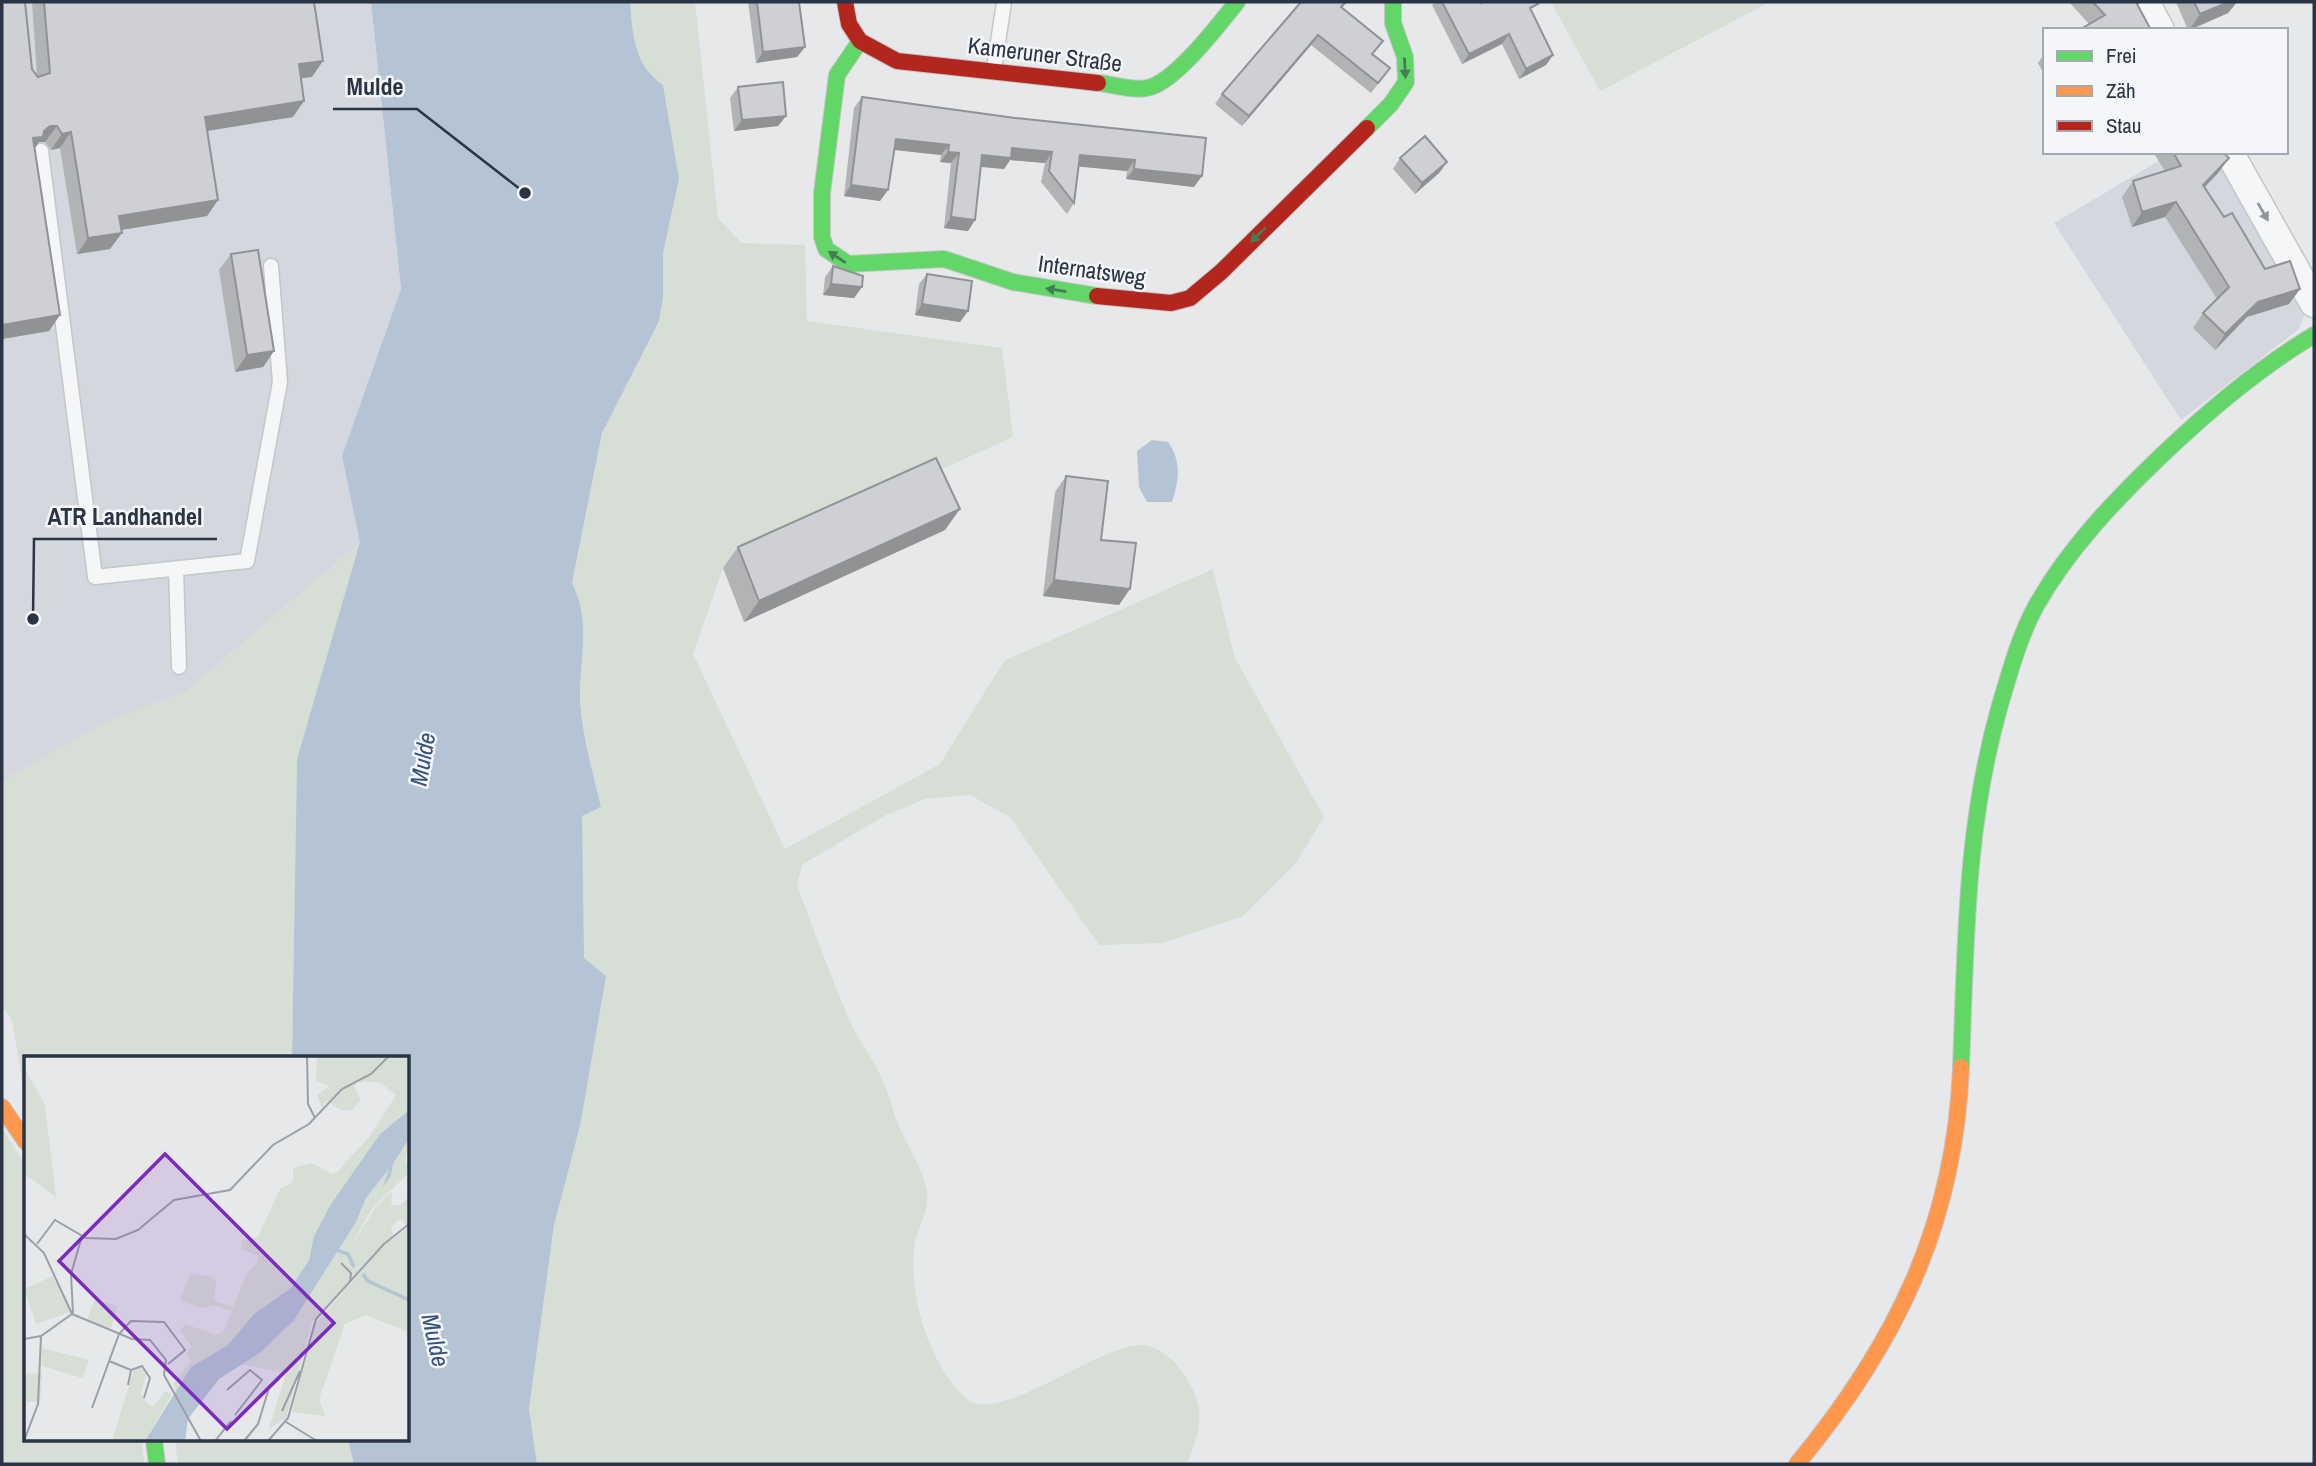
<svg xmlns="http://www.w3.org/2000/svg" width="2316" height="1466" font-family="'Archivo Narrow',sans-serif">
<style>
.built{fill:#d4d7dd}
.green{fill:#d6ded6}
.water{fill:#b4c4d5}
.lines{fill:none;stroke-linecap:round;stroke-linejoin:round}
.lane-casing{stroke:#c4c6c8;stroke-width:17}
.street-casing{stroke:#c4c6c8;stroke-width:31}
.fast-casing{stroke:#c4c6c8;stroke-width:18}
.slow-casing{stroke:#c4c6c8;stroke-width:18}
.jam-casing{stroke:#c4c6c8;stroke-width:18}
.lane{stroke:#f5f6f7;stroke-width:14}
.street{stroke:#f5f6f7;stroke-width:28}
.fast{stroke:#63d668;stroke-width:16}
.slow{stroke:#ff974d;stroke-width:16}
.jam{stroke:#b3261e;stroke-width:16}
.wall{fill:#b1b3b5}
.shaded-wall{fill:#909294}
.building{fill:#ced0d3;stroke:#909294;stroke-width:2}
.oneway{fill:#447d55}
.oneway2{fill:#90959e}
.labels{text-anchor:middle;dominant-baseline:central;stroke-width:5;stroke-linejoin:round;paint-order:stroke}
.street-label{font-size:23px;fill:#2b3445;stroke:#f4f6f9}
.water-label{font-size:24px;font-style:italic;fill:#34527a;stroke:#f4f6f9}
.inset-river{fill:none;stroke:#b4c4d5;stroke-width:3.5}
.inset-road{fill:none;stroke:#9ba0a8;stroke-width:2}
.view{fill:#7b2cbf;fill-opacity:0.15;stroke:#7b2cbf;stroke-width:3.5}
.inset-edge{fill:none;stroke:#2b3445;stroke-width:3.5}
.leader{fill:none;stroke:#2b3445;stroke-width:2.5}
.callout-dot{fill:#2b3445;stroke:#f4f6f9;stroke-width:2.5}
.callout-label{font-size:24px;text-anchor:middle;font-weight:bold;fill:#2b3445;stroke:#f4f6f9;stroke-width:5;stroke-linejoin:round;paint-order:stroke}
</style>
<rect width="100%" height="100%" fill="#e6e8ea"/>
<path class="built" d="M2,2H371L401,290L342,456L361,542L184,693L115,718L2,781Z
M2174,152H2217L2306,310L2299,329L2181,420L2054,223Z"/>
<path class="green" d="M630,2H695L718,218L742,243L805,245L807,321L1002,348L1013,437L723,568L693,654L785,849L940,764L1004,661L1213,569L1234,656L1324,817L1296,863L1243,916L1163,943L1099,945L1010,817L970,795L925,799L884,816L802,865L797,885C814,930 830,975 849,1019C858,1040 873,1058 882,1079C889,1093 892,1110 898,1124C907,1146 923,1168 927,1192C930,1212 916,1229 914,1248C909,1298 929,1365 967,1399C999,1428 1111,1334 1149,1346C1165,1351 1176,1362 1185,1376C1207,1411 1201,1427 1187,1464H537L529,1409L554,1225L580,1126L582,816L601,807C593,773 582,735 580,700C579,659 592,622 572,583L602,433L663,297V253L679,179L663,85C634,65 633,36 630,2Z
M1551,2H1770L1600,91Z
M361,542L297,759L292,1058H26V1105L12,1020L2,1006V781L115,718L184,693Z
M2,1128L26,1166V1440H142L144,1464H2Z
M175,1440H348L354,1464H178Z"/>
<path class="water" d="M371,2H630C633,36 634,65 663,85L679,179L663,253V297L659,321L602,433L572,583C592,622 579,659 580,700C582,735 593,773 601,807L582,816L584,958L606,976L580,1126L554,1225L529,1409L537,1464H354L348,1440H408V1058H292L297,759L360,542L342,456L401,289Z
M1152,440L1168,442C1182,462 1179,480 1172,502H1147L1139,487L1137,451Z"/>
<g class="lines">
<defs>
<path id="lane" d="M994,69L1004,2
M41,151L95,577L247,561L280,382L271,266
M176,569L179,667"/>
<path id="street" d="M2145,2L2160,30
M2229,152L2314,303"/>
<path id="fast" d="M860,41L837,75L822,193V237L826,249L848,264L944,259L1013,282L1097,296
M1098,83C1112,84 1133,91 1147,88C1175,83 1219,24 1237,2
M1367,128L1391,104L1406,82L1405,57L1393,23V2
M1961,1067C1966,943 1965,827 2000,705C2010,672 2019,637 2036,606C2068,549 2114,501 2161,456C2208,411 2257,369 2314,335
M154,1440L157,1464"/>
<path id="slow" d="M2,1107L26,1142
M1797,1464C1896,1344 1955,1224 1961,1067"/>
<path id="jam" d="M845,2L849,24L860,41L897,61L1098,83
M1097,296L1171,303L1190,298L1221,272L1367,128"/>
</defs>
<use href="#lane" class="lane-casing"/>
<use href="#street" class="street-casing"/>
<use href="#fast" class="fast-casing"/>
<use href="#slow" class="slow-casing"/>
<use href="#jam" class="jam-casing"/>
<use href="#lane" class="lane"/>
<use href="#street" class="street"/>
<use href="#fast" class="fast"/>
<use href="#slow" class="slow"/>
<use href="#jam" class="jam"/>
</g>
<path class="wall" d="M32,2H314L312,77L301,78L293,117L207,131L218,200L207,216L121,230L110,249L77,254L60,148L51,150L45,142H39L34,148L49,331L2,339L32,69L37,76Z
M748,2H799L805,47L797,57L756,63Z
M1346,2L1342,8L1373,54L1390,68L1371,93L1311,45L1242,126L1215,104L1222,94Z
M1435,2H1480L1481,3L1532,12L1553,55L1546,65L1519,79L1502,44L1462,64L1432,5Z
M2069,2H2140L2089,24Z
M2176,2H2237L2228,13L2190,30H2188Z
M2045,53V76L2038,63Z
M738,87L786,116L778,126L734,131L730,98Z
M862,97L1015,118L1206,138L1194,187L1126,179L1127,171L1078,166L1074,203L1067,214L1041,182L1045,163L1010,160L1004,169L981,167L975,220L968,231L944,228L951,163L940,162L941,155L894,150L880,201L844,196L854,108Z
M2153,152H2222L2229,158L2218,173L2205,187L2224,217L2265,269L2300,289L2289,304L2247,317L2215,350L2193,328L2203,313L2217,299L2165,217L2132,227L2122,197L2133,181L2165,171Z
M1400,158L1447,162L1439,173L1415,194L1393,169Z
M231,254L274,351L263,367L235,372L219,270Z
M833,266L862,287L854,298L823,295L825,277Z
M927,274L968,311L960,322L915,315L919,284Z
M1066,476L1101,540L1119,605L1043,596L1055,492Z
M945,530L744,622L723,568L738,547Z"/>
<path class="shaded-wall" d="M2229,2H2237L2228,13L2189,30L2200,14Z
M1509,34L1502,44L1462,64L1469,54Z
M1318,35L1311,45L1242,126L1249,116Z
M805,47L797,57L756,63L763,52Z
M1553,55L1546,65L1519,79L1526,69Z
M323,61L312,77L287,80L299,64Z
M304,101L293,117L194,133L205,117Z
M786,116L778,126L734,131L742,120Z
M50,126H57L45,142H39L32,153L33,138Z
M71,132L60,148L51,150L62,134Z
M896,139L949,145L941,155L888,149Z
M1012,148L1052,152L1045,163L1010,160L1004,169L974,166L982,155Z
M948,152L959,153L951,163L940,162Z
M1080,155L1135,160L1127,171L1072,166Z
M2229,158L2218,173L2192,200L2203,185Z
M1447,162L1439,173L1415,194L1422,183Z
M1134,169L1202,176L1194,187L1126,179Z
M851,185L888,190L880,201L844,196Z
M218,200L207,216L108,232L119,216Z
M2176,202L2165,217L2132,227L2142,212Z
M951,217L975,220L968,231L944,228Z
M122,233L110,249L77,254L88,238Z
M831,284L862,287L854,298L823,295Z
M2300,289L2289,304L2247,317L2215,350L2225,334L2258,302Z
M922,304L968,311L960,322L915,315Z
M60,315L49,331L2,339V325Z
M274,351L263,367L235,372L247,355Z
M960,509L945,530L744,622L759,601Z
M1054,580L1130,589L1119,605L1043,596Z"/>
<path class="building" d="M2,2H25L32,69L38,77L50,73L44,2H314L323,61L299,64L304,101L205,117L218,200L119,216L122,233L88,238L71,132L62,134L57,126H50L44,131L43,137L33,138L60,315L2,325Z
M757,2H799L805,47L763,52Z
M1301,2H1346L1341,7L1383,41L1372,54L1390,68L1378,83L1318,35L1249,116L1222,94Z
M1442,2H1480L1481,3L1483,2H1536L1538,4L1530,8L1553,55L1526,69L1509,34L1469,54Z
M2093,2H2139L2137,4L2151,30H2079L2105,15Z
M2194,2H2229L2200,14Z
M783,82L786,116L742,120L738,87Z
M862,97L1015,118L1206,138L1202,176L1134,169L1135,160L1080,155L1074,203L1049,171L1052,152L1012,148L1011,158L982,155L975,220L951,217L959,153L948,152L949,145L896,139L888,190L851,185Z
M1425,136L1447,162L1422,183L1400,158Z
M2173,152H2222L2229,158L2203,185L2224,217L2232,213L2265,269L2290,261L2300,289L2258,302L2225,334L2203,313L2229,287L2176,202L2142,212L2133,181L2181,166Z
M258,250L274,351L247,355L231,254Z
M833,266L863,276L862,287L831,284Z
M927,274L972,281L968,311L922,304Z
M936,458L960,509L759,601L738,547Z
M1066,476L1108,481L1101,540L1136,543L1130,589L1054,580Z"/>
<defs><path id="oneway-solid" d="M-6-.8H1V-3.2L6.5 0L1 3.2V.8H-6Z" transform="scale(1.75)"/></defs>
<g class="oneway">
<use href="#oneway-solid" transform="translate(1405 68) rotate(87)"/>
<use href="#oneway-solid" transform="translate(1258 235) rotate(135)"/>
<use href="#oneway-solid" transform="translate(837 257) rotate(-146)"/>
<use href="#oneway-solid" transform="translate(1056 290) rotate(-171)"/>
</g>
<use class="oneway2" href="#oneway-solid" transform="translate(2263 212) rotate(60)"/>
<g class="labels">
<g class="street-label">
<text transform="translate(1045 54) rotate(7)">Kameruner Straße</text>
<text transform="translate(1092 270) rotate(8)">Internatsweg</text>
</g>
<g class="water-label">
<text transform="translate(422 759) rotate(-80)">Mulde</text>
<text transform="translate(436 1340) rotate(77)">Mulde</text>
</g>
</g>
<g transform="translate(24 1056)">
<rect width="385" height="385" fill="#e6e8ea"/>
<path d="M293,0H385V54L356,78L307,148L290,180L285,204L267,232L230,258L204,289L167,311L152,335L149,328L167,305L162,297L168,291L156,275L161,268L192,279L200,275L208,255L190,249L178,252L156,244L166,218L187,220L192,225L190,245L209,251L222,220L234,205V200L218,193L217,185L234,181L256,133L269,126V112L288,107L308,118L314,115L345,81L372,39L355,26H333L330,31L337,44L328,54L318,55L303,45L298,52L293,39L305,30L292,25ZM0,11L21,49L32,141L0,118ZM385,83L381,107L385,105V117L349,151L321,200L351,152L368,135L367,149H376L385,142V167L382,170L377,163L367,171L369,179L288,266L262,362L245,373L262,317L216,308L237,296L332,166L342,142L365,113L360,127L367,120L369,108ZM385,170V276L342,259L321,268L295,343L301,360L268,356L289,271L358,191ZM29,220L46,256L12,268L0,233ZM71,243L93,250L87,273L63,264ZM18,292L65,304L58,322L18,310ZM115,310L122,318L117,338L123,347L130,350L141,335L148,338L121,385H88L110,313ZM18,317L16,346H0V318Z" fill="#d6ded6"/>
<path d="M385,54V83L369,108L367,120L359,130L365,113L342,142L332,166L270,264L237,296L195,323L164,363L161,385H121L167,311L204,289L230,258L267,232L285,204L290,180L307,148L356,78Z" fill="#b4c4d5"/>
<path class="inset-river" d="M312,194L324,198L330,211M339,218L344,225L385,244"/>
<path class="inset-road" d="M283,0L284,48L291,62M0,178L20,197L48,258M13,188L31,164L62,182L92,183L114,174L150,144L206,134L249,89L285,68L318,33L347,18L365,0M317,207L327,217L326,226M49,257L47,218L58,180M48,258L108,283L126,284L142,304L140,319L177,385M0,283L17,280L48,258M85,305L107,314M104,329L107,314L118,310L126,322L120,342M203,334L226,314L238,324L211,359M68,352L95,278L107,265L140,266L161,294L144,308M258,355L276,315M262,366L293,385M0,385L14,348L17,280M191,385L207,365M220,385L234,368L245,332L255,323M244,385L264,362L292,263L360,188L385,168"/>
<path class="view" d="M141,98L310,267L203,373L35,205Z"/>
<rect width="385" height="385" class="inset-edge"/>
</g>
<path class="leader" d="M525 193L417 109H333M33 619L34 539H217"/>
<g class="callout-dot">
<circle cx="525" cy="193" r="7"/>
<circle cx="33" cy="619" r="7"/>
</g>
<g class="callout-label">
<text x="375" y="95">Mulde</text>
<text x="125" y="525">ATR Landhandel</text>
</g>
<rect width="2316" height="1466" fill="none" stroke="#2b3445" stroke-width="7"/>
<rect x="2043" y="28" width="245" height="126" fill="#f4f6f9" stroke="#a4a8b1" stroke-width="2"/>
<rect x="2057" y="51" width="35" height="10" fill="#63d668" stroke="#a4a8b1" stroke-width="2"/>
<text x="2106" y="63" font-size="21" fill="#2b3445">Frei</text>
<rect x="2057" y="86" width="35" height="10" fill="#ff974d" stroke="#a4a8b1" stroke-width="2"/>
<text x="2106" y="98" font-size="21" fill="#2b3445">Zäh</text>
<rect x="2057" y="121" width="35" height="10" fill="#b3261e" stroke="#a4a8b1" stroke-width="2"/>
<text x="2106" y="133" font-size="21" fill="#2b3445">Stau</text>
</svg>
